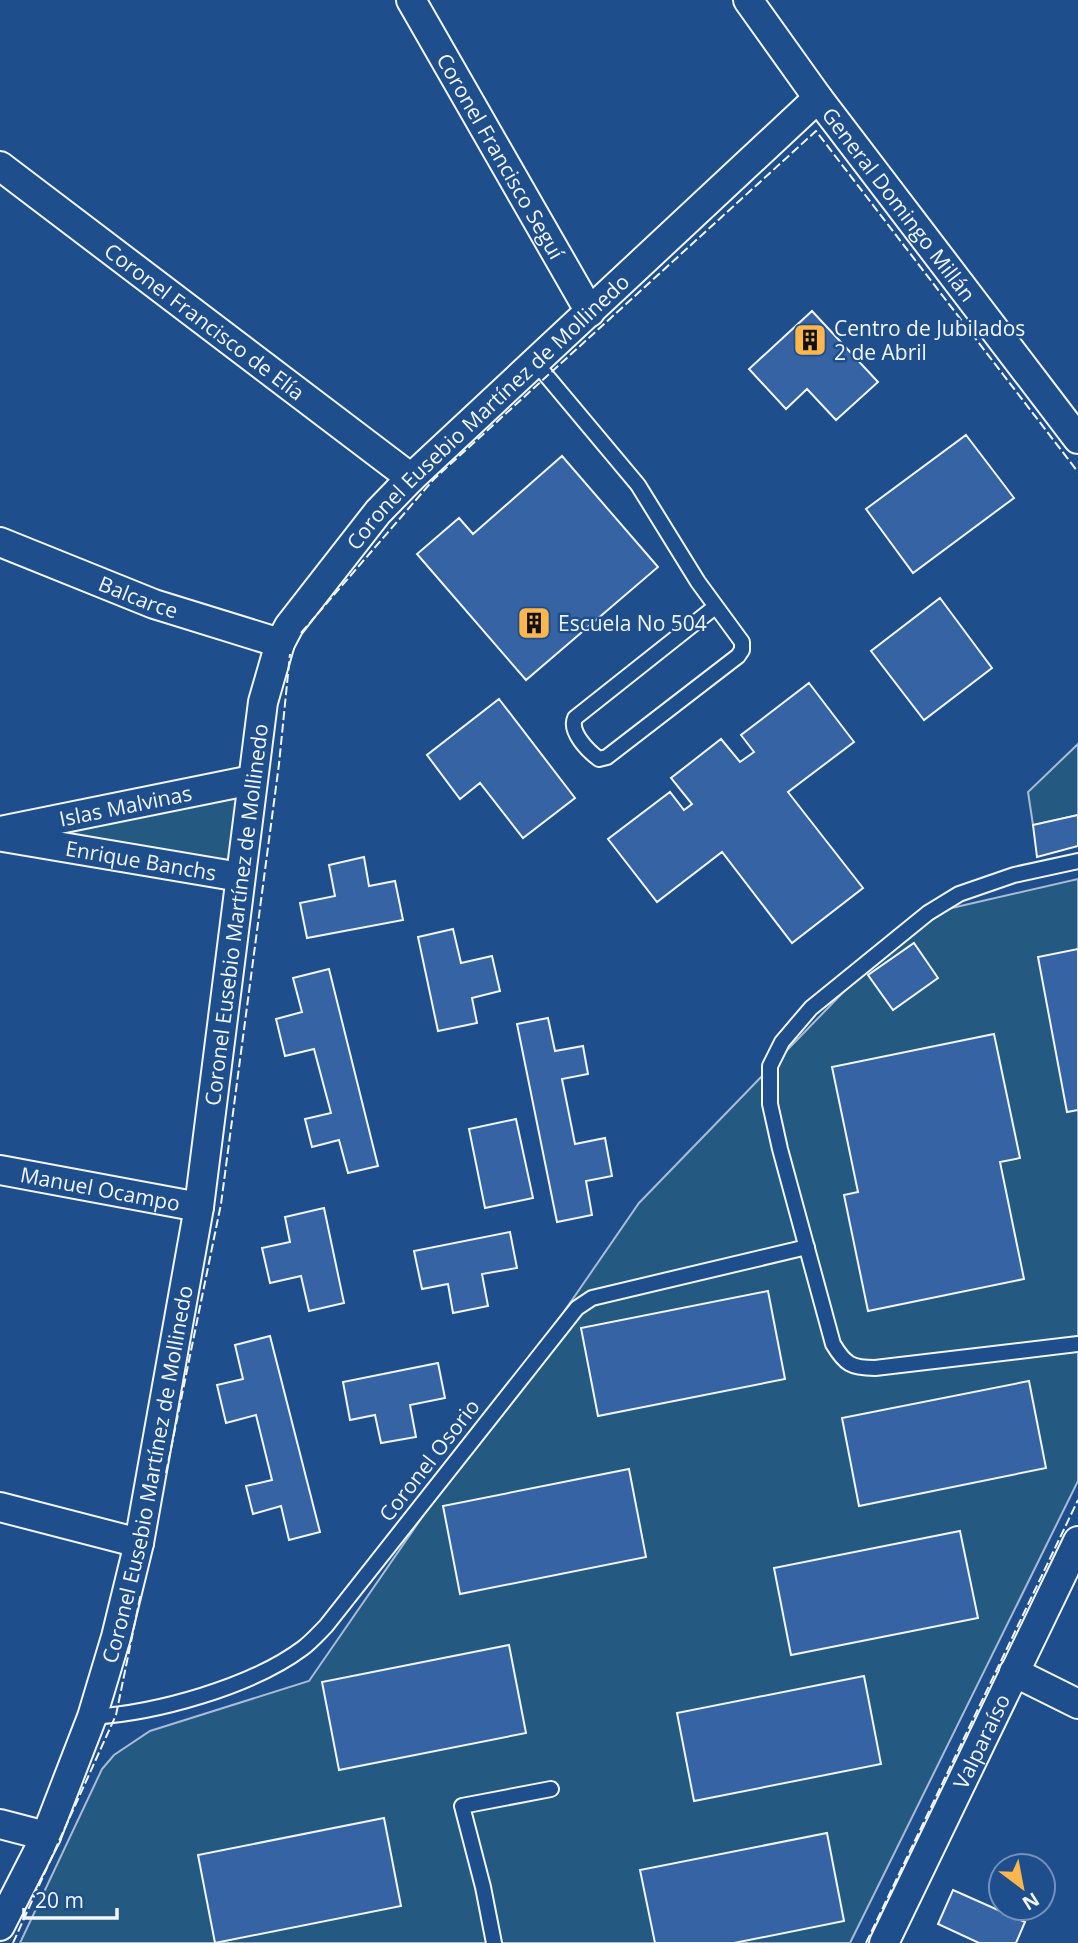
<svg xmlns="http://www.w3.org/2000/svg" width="1078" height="1943" font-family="'Open Sans',sans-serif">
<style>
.green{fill:#245a82;stroke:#a8bbd7;stroke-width:2}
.building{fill:#3563a3;stroke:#f2f6ff;stroke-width:2}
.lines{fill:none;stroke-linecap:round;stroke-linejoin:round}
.lane-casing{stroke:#f2f6ff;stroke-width:18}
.street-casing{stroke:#f2f6ff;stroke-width:32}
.lane{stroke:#1f4e8c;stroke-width:14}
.street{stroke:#1f4e8c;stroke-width:28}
.fence{stroke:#f2f6ff;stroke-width:2;stroke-dasharray:9 3.5;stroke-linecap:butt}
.labels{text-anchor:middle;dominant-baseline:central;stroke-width:5;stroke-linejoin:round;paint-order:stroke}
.street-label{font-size:21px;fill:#f2f6ff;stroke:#1f4e8c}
.poi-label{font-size:21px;fill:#f2f6ff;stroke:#1f4e8c;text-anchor:start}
</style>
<rect width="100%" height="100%" fill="#1f4e8c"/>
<path class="green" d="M1078,744V815L1033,825L1028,792Z
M252,780L240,877L0,837Z
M1078,879V1481L850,1943H20L102,1769L114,1755L150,1731L309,1681L639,1203L917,916Z"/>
<path class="building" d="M812,311L878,382L836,420L807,389L786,409L749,369Z
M966,435L1014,498L913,573L866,509Z
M562,456L658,567L526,680L417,554L459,518L473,534Z
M940,598L992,668L924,720L871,651Z
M809,683L854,742L788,792L863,888L792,943L722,852L657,902L608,839L670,792L684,810L692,804L671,778L721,739L740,762L754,752L741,735Z
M499,699L575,798L523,838L480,783L460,799L427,755Z
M1078,815V846L1037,857L1033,825Z
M364,857L369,886L395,881L403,920L307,938L300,903L335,896L329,865Z
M453,929L461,963L492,956L500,991L472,998L477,1023L438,1031L418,937Z
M914,943L938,978L893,1010L868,975Z
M1078,949V1110L1067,1112L1038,957Z
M329,969L378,1166L348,1173L339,1140L312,1147L305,1119L331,1113L314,1049L285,1056L276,1019L302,1012L293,978Z
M548,1018L555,1051L583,1046L588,1074L562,1079L575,1144L605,1138L612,1176L586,1181L592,1215L557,1222L517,1024Z
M994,1034L1020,1158L1000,1162L1024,1279L868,1311L844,1195L858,1192L832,1067Z
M516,1119L533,1198L485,1208L469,1129Z
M324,1208L344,1303L309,1311L301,1276L270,1283L262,1248L290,1242L285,1217Z
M510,1232L517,1268L482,1274L488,1306L453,1313L448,1284L422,1289L414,1251Z
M768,1291L785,1379L598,1416L581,1328Z
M270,1336L320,1532L289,1540L281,1506L253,1514L246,1486L272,1480L256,1415L226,1423L217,1385L243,1379L235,1345Z
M438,1363L445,1398L410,1405L416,1437L381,1443L375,1415L350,1420L343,1382Z
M1029,1381L1046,1468L859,1506L842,1418Z
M629,1469L646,1557L460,1594L443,1506Z
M960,1531L978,1618L791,1655L774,1568Z
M509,1645L526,1733L339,1770L322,1682Z
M864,1676L881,1764L694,1801L677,1713Z
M384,1818L401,1906L215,1943L198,1855Z
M827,1833L844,1921L734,1943H655L640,1870Z
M953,1890L1025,1922L1016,1943H979L938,1924Z"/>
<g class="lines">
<defs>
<path id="lane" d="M535,362L638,485L698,582L742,642V650L738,656L607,757L599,759C588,751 569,732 575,718L715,607
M1078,861L1014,875L959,894L928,913L811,1008L782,1042L770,1066V1104L780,1149L833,1344C845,1364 851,1368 875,1368L1078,1344
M92,1717C156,1713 251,1687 303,1648C311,1642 319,1633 326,1626L577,1308L592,1298L807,1247
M494,1943L483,1887L462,1806L551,1789"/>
<g id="street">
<path id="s1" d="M411,0L590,312"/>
<path id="s2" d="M748,0L818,98L1078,439"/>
<path id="s3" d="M0,166L411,478"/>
<path id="s4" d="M0,542L154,604L280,643"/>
<path id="s5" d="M0,831L252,780"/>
<path id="s6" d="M3,837L240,877"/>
<path id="s7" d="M0,1170L199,1207"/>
<path d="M0,1507L139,1543"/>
<path d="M1014,1672L1078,1704"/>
<path d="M0,1824L46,1836"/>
<path id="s8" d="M0,1926L46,1836L92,1717L116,1637L139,1543L199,1207L263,702L280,643L289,626L378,512L411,478L818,98"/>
<path id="s9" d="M884,1943L1078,1541"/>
</g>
</defs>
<use href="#lane" class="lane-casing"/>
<use href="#street" class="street-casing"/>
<use href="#lane" class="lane"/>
<use href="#street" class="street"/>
<path class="fence" d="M301,633L434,479L816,131L1078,472
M166,1473L221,1204L279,764L290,654
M13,1943L116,1715L141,1593
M866,1943L1078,1500"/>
</g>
<defs>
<symbol id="building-square" viewBox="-11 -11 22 22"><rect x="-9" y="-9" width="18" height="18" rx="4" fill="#ffb74d" stroke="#1f4e8c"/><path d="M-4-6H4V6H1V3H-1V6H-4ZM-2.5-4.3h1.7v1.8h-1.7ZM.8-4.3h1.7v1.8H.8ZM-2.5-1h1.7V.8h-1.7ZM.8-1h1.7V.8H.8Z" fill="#111"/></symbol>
</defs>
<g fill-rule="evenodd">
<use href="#building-square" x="791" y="321" width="38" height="38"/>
<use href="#building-square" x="515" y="604" width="38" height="38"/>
</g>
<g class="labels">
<g class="street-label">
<text stroke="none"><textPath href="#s1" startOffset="180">Coronel Francisco Seguí</textPath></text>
<text stroke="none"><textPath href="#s2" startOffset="254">General Domingo Millán</textPath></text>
<text stroke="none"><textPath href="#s3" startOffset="257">Coronel Francisco de Elía</textPath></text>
<text stroke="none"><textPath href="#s8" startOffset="1633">Coronel Eusebio Martínez de Mollinedo</textPath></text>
<text stroke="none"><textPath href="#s4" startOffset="149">Balcarce</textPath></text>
<text stroke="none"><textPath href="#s5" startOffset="128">Islas Malvinas</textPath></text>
<text stroke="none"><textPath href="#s6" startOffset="140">Enrique Banchs</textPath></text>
<text stroke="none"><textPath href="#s8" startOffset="1045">Coronel Eusebio Martínez de Mollinedo</textPath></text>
<text stroke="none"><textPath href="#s7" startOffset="102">Manuel Ocampo</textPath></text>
<text transform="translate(429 1460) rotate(-52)">Coronel Osorio</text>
<text stroke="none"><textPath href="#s8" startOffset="478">Coronel Eusebio Martínez de Mollinedo</textPath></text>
<text stroke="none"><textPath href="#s9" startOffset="224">Valparaíso</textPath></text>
</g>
<g class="poi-label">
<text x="834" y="328">Centro de Jubilados<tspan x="834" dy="24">2 de Abril</tspan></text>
<text x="558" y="623">Escuela No 504</text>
</g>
</g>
<g transform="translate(1022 1887) rotate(148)"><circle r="33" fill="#1f4e8c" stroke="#7391ba" stroke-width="2"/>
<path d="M0-5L12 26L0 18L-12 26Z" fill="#ffb74d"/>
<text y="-10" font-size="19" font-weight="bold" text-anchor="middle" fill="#f2f6ff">N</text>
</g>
<path d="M24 1908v10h93v-10" fill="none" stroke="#f2f6ff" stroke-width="3.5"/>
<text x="35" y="1908" font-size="21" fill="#f2f6ff" stroke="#1f4e8c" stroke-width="5" paint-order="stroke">20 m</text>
</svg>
